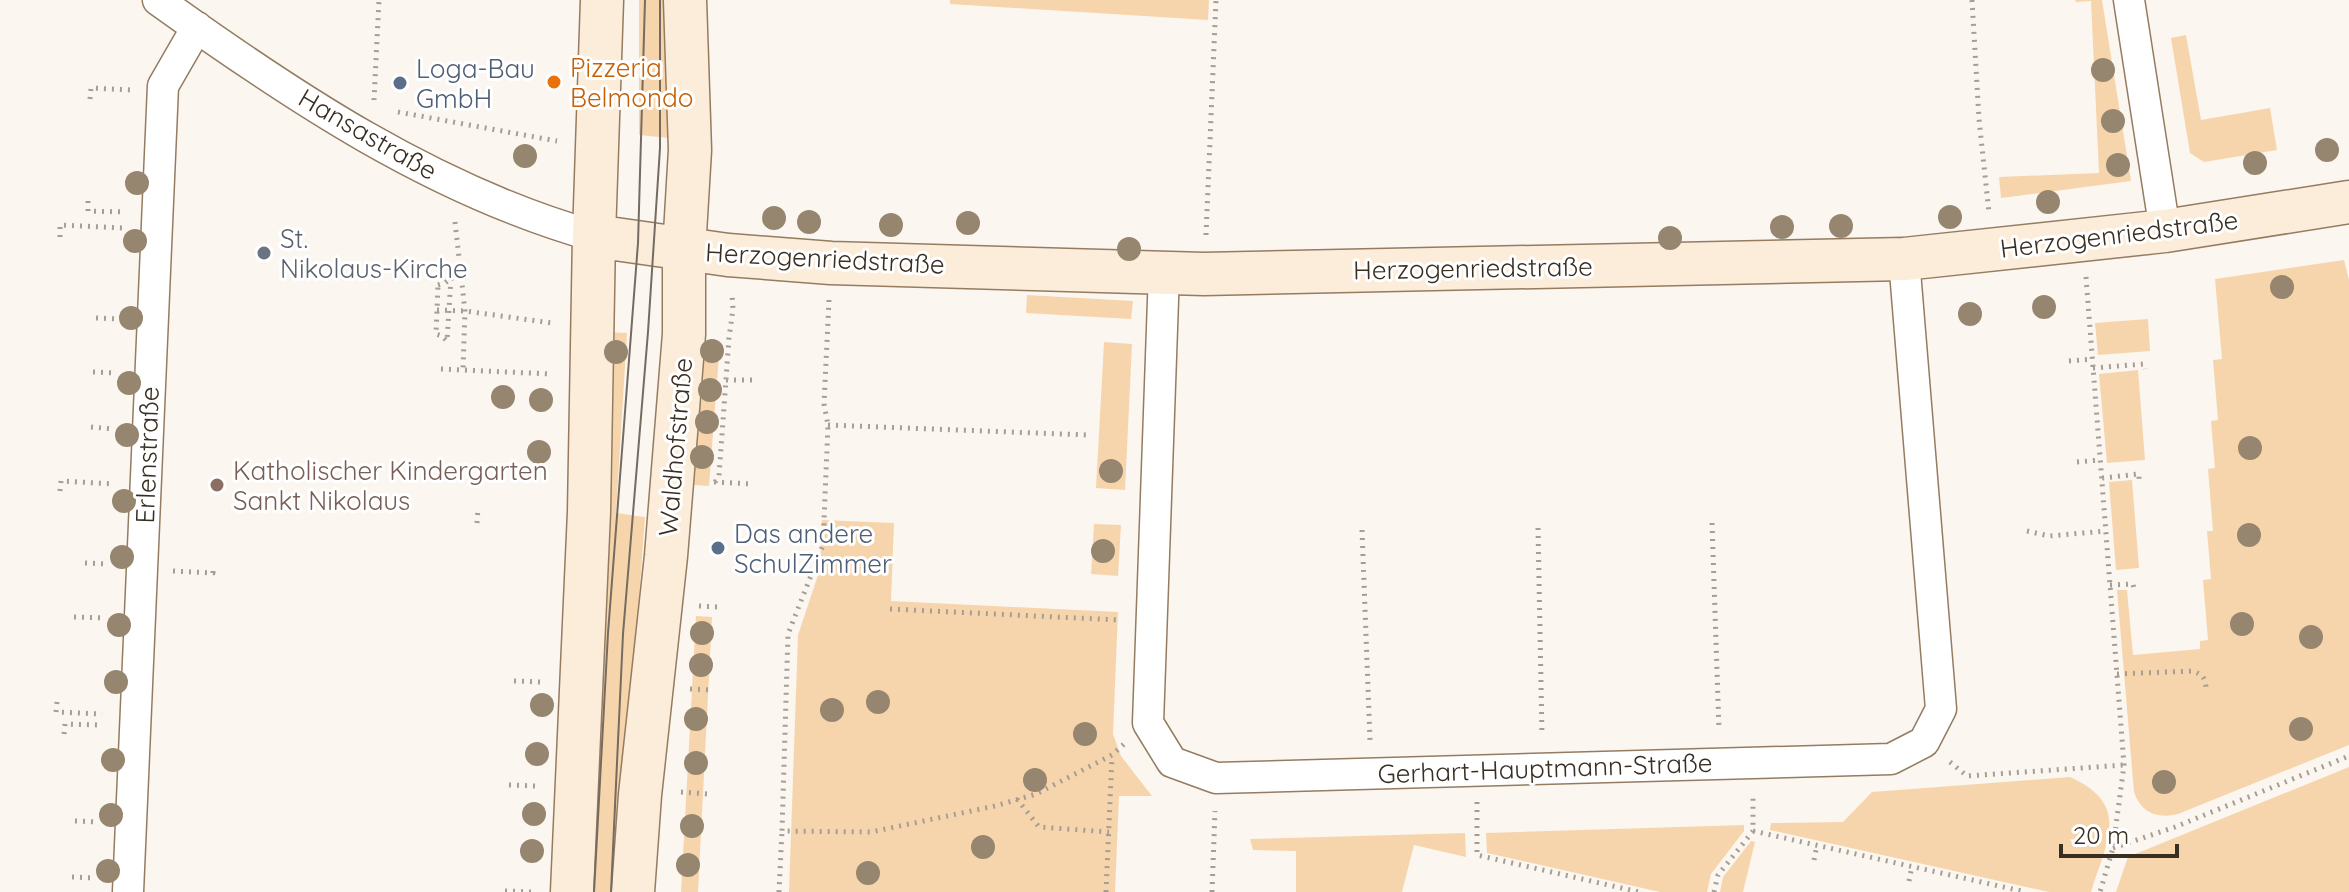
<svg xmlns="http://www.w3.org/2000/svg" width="2349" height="892" font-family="Quicksand,sans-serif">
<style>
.green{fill:#f7d5ac}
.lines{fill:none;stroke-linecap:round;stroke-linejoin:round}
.street-casing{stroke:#947c60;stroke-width:33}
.secondary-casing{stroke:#947c60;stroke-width:45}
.path{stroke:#a59e95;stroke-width:5;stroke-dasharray:2 6;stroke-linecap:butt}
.street{stroke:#fff;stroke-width:30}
.secondary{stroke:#fbedda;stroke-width:42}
.tram{stroke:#746b61;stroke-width:2}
.tree{fill:#96866f}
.food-dot{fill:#e8710a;stroke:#fff;stroke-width:3}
.service-dot{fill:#5c6f8a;stroke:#fff;stroke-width:3}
.worship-dot{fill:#6b7280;stroke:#fff;stroke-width:3}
.education-dot{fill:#8d6e63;stroke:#fff;stroke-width:3}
.labels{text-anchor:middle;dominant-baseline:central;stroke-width:6;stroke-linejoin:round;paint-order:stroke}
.food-label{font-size:26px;fill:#c56008;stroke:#fff;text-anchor:start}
.service-label{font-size:26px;fill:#4e5e75;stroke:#fff;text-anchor:start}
.street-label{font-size:26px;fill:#382e22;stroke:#fff}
.worship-label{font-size:26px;fill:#5b616d;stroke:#fff;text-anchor:start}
.education-label{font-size:26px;fill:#785e54;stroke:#fff;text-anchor:start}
</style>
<rect width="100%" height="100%" fill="#fbf6f0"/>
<path class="green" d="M639,0H674L679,139L639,135Z
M950,0H1209L1208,20L950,4Z
M2075,0H2102L2131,181L2001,198L1999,177L2099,173L2091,1L2076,2Z
M2186,35L2201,120L2270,108L2277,150L2204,162L2190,153L2171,38Z
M2344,260L2349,280V745L2178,814C2157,819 2141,813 2134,792L2117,590H2127L2133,655L2200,649V641L2208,640L2203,580L2211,579L2207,531H2213L2208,469L2215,468L2211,421L2218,420L2213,360L2222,359L2215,279Z
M1027,295L1133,301L1131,319L1026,313Z
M2148,319L2150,351L2098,355L2095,323Z
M606,332L627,333L616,513L645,517L624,802L621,892H584Z
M705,341L720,342L709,486L693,485Z
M1104,342L1132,344L1125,490L1096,488Z
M2138,370L2145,460L2107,463L2099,374Z
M2132,480L2139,568L2116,570L2109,482Z
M822,520L894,523L891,601L1118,612L1113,734L1121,756L1152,796H1119L1115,892H789L798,635L820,569Z
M1094,524L1121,525L1118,576L1091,574Z
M696,616L712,617L698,892H681Z
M2349,767V892H2116L2128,857Z
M2070,777C2132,805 2106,842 2091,892H2049L1770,830L1771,823L1843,822L1872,792Z
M1744,825V831L1711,874L1707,892H1660L1487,853L1486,833Z
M1465,833L1466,857L1414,845L1402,892H1296V851L1253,850L1250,839Z
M1751,841L1755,842L1743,892H1720L1723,877Z"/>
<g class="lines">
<defs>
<path id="street" d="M158,0C292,96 434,191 594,236
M2129,0L2165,231
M1164,272L1148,723L1172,762L1216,778L1891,759L1924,742L1941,709L1904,259
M128,892L163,86L197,27"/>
<path id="secondary" d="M594,236L728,255L831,263L1204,274L1904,259L2165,231L2349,202
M572,892L589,512L594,236L602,0
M633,892L640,795L666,556L684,334V250L690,150L685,0"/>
</defs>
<use href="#street" class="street-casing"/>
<use href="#secondary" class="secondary-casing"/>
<path class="path" d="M1972,0L1979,119L1989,213
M90,99L91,88L131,90
M374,100L379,0
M398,112L557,141
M88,201V211L125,212
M455,222L465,311L463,370
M1206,235L1216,0
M60,237V225L123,228
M2086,277L2124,765L2113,848L2100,892
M438,285L445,283L451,278L447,341L442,336L436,334L438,285
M829,300L824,404L828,425L823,545L788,634L782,831L871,832L995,806L1036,794L1112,755L1124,744
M437,310L465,311L552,323
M96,318L119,319
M2069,361L2093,359
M2093,368L2144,364L2145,369
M441,369L551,374
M93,372L116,373
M726,380H755
M828,425L1088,435
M91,427L114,429
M2077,462L2100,460
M2102,478L2139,474V480
M714,482L752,484
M715,482L719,476L729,338L733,309L732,294
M60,491L61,481L114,484
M477,523L478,508
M1712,523L1719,730
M1538,528L1542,735
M1362,530L1370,740
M2027,531L2049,536L2106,531
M85,563L108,564
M173,571L213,573V566
M2110,585L2133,584L2134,589
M699,606L718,607
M890,609L1119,620
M74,617L105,618
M2117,674L2193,671C2202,675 2205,677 2206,687
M514,681L541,682
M690,689L713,690
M57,702L56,712L102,714
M64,734L65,724L101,725
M1950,762L1967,776L2124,765
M509,785L536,786
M681,792L708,794
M1017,799L1039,827L1109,832
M1477,802V855L1639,892
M75,821L98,822
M1753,831L2026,892
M2113,848L2175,827L2349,756
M1814,860L1817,845
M72,877L95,878
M1909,881L1912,866
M505,891L532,892
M779,892L782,831
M1106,892L1112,756
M1212,892L1215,811
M1714,892L1718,875L1753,831V795"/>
<use href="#street" class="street"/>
<use href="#secondary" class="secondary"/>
<path class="tram" d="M594,892L608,633L638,243L645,0
M611,892L623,634L648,332L660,148V0"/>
</g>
<g class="tree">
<circle cx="2103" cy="70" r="12"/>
<circle cx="2113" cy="121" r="12"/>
<circle cx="2327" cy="150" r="12"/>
<circle cx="525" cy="156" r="12"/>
<circle cx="2255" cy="163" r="12"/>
<circle cx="2118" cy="165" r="12"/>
<circle cx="137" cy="183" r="12"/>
<circle cx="2048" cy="202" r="12"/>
<circle cx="1950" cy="217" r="12"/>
<circle cx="774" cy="218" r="12"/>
<circle cx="809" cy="222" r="12"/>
<circle cx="968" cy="223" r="12"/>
<circle cx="891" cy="225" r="12"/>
<circle cx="1841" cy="226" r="12"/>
<circle cx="1782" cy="227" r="12"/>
<circle cx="1670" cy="238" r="12"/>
<circle cx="135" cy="241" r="12"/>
<circle cx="1129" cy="249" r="12"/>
<circle cx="2282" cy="287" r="12"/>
<circle cx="2044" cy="307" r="12"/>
<circle cx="1970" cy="314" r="12"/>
<circle cx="131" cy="318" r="12"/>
<circle cx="712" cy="351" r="12"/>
<circle cx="616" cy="352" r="12"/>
<circle cx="129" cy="383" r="12"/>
<circle cx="710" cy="390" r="12"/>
<circle cx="503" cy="397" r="12"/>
<circle cx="541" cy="400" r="12"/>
<circle cx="707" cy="422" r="12"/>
<circle cx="127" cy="435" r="12"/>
<circle cx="2250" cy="448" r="12"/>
<circle cx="539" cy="452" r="12"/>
<circle cx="702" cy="457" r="12"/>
<circle cx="1111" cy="471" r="12"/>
<circle cx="124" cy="501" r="12"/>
<circle cx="2249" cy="535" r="12"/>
<circle cx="1103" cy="551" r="12"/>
<circle cx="122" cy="557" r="12"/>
<circle cx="2242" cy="624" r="12"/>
<circle cx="119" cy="625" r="12"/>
<circle cx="702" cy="633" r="12"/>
<circle cx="2311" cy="637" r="12"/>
<circle cx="701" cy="665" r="12"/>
<circle cx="116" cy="682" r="12"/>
<circle cx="878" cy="702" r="12"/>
<circle cx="542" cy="705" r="12"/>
<circle cx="832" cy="710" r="12"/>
<circle cx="696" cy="719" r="12"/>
<circle cx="2301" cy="729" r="12"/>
<circle cx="1085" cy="734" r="12"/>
<circle cx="537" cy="754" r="12"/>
<circle cx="113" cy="760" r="12"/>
<circle cx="696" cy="763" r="12"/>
<circle cx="1035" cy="780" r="12"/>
<circle cx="2164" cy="782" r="12"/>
<circle cx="534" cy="814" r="12"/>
<circle cx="111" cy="815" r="12"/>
<circle cx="692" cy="826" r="12"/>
<circle cx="983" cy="847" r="12"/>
<circle cx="532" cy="851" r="12"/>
<circle cx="688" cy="865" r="12"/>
<circle cx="108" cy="871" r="12"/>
<circle cx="868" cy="873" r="12"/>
</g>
<circle class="food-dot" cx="554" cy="82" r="8"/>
<g class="service-dot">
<circle cx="400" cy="83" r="8"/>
<circle cx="718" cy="548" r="8"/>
</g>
<circle class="worship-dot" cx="264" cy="253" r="8"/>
<circle class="education-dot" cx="217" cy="485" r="8"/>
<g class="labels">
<g class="food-label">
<text x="570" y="67">Pizzeria<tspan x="570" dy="30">Belmondo</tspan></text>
</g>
<g class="service-label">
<text x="416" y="68">Loga-Bau<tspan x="416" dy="30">GmbH</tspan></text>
<text x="734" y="533">Das andere<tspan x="734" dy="30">SchulZimmer</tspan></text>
</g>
<g class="street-label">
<text transform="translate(368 134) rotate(30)">Hansastraße</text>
<text transform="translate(2119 234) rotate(-7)">Herzogenriedstraße</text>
<text transform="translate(825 258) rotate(3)">Herzogenriedstraße</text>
<text transform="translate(1473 268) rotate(-1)">Herzogenriedstraße</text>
<text transform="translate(675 447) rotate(-85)">Waldhofstraße</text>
<text transform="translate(147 455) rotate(-88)">Erlenstraße</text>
<text transform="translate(1545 768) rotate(-2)">Gerhart-Hauptmann-Straße</text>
</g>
<g class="worship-label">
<text x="280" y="238">St.<tspan x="280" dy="30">Nikolaus-Kirche</tspan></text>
</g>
<g class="education-label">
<text x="233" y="470">Katholischer Kindergarten<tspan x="233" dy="30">Sankt Nikolaus</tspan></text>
</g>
</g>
<path d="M2061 844v12h116v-12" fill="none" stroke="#382e22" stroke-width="4"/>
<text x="2073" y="844" font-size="24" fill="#382e22" stroke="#ffffff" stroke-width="6" paint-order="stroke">20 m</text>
</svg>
